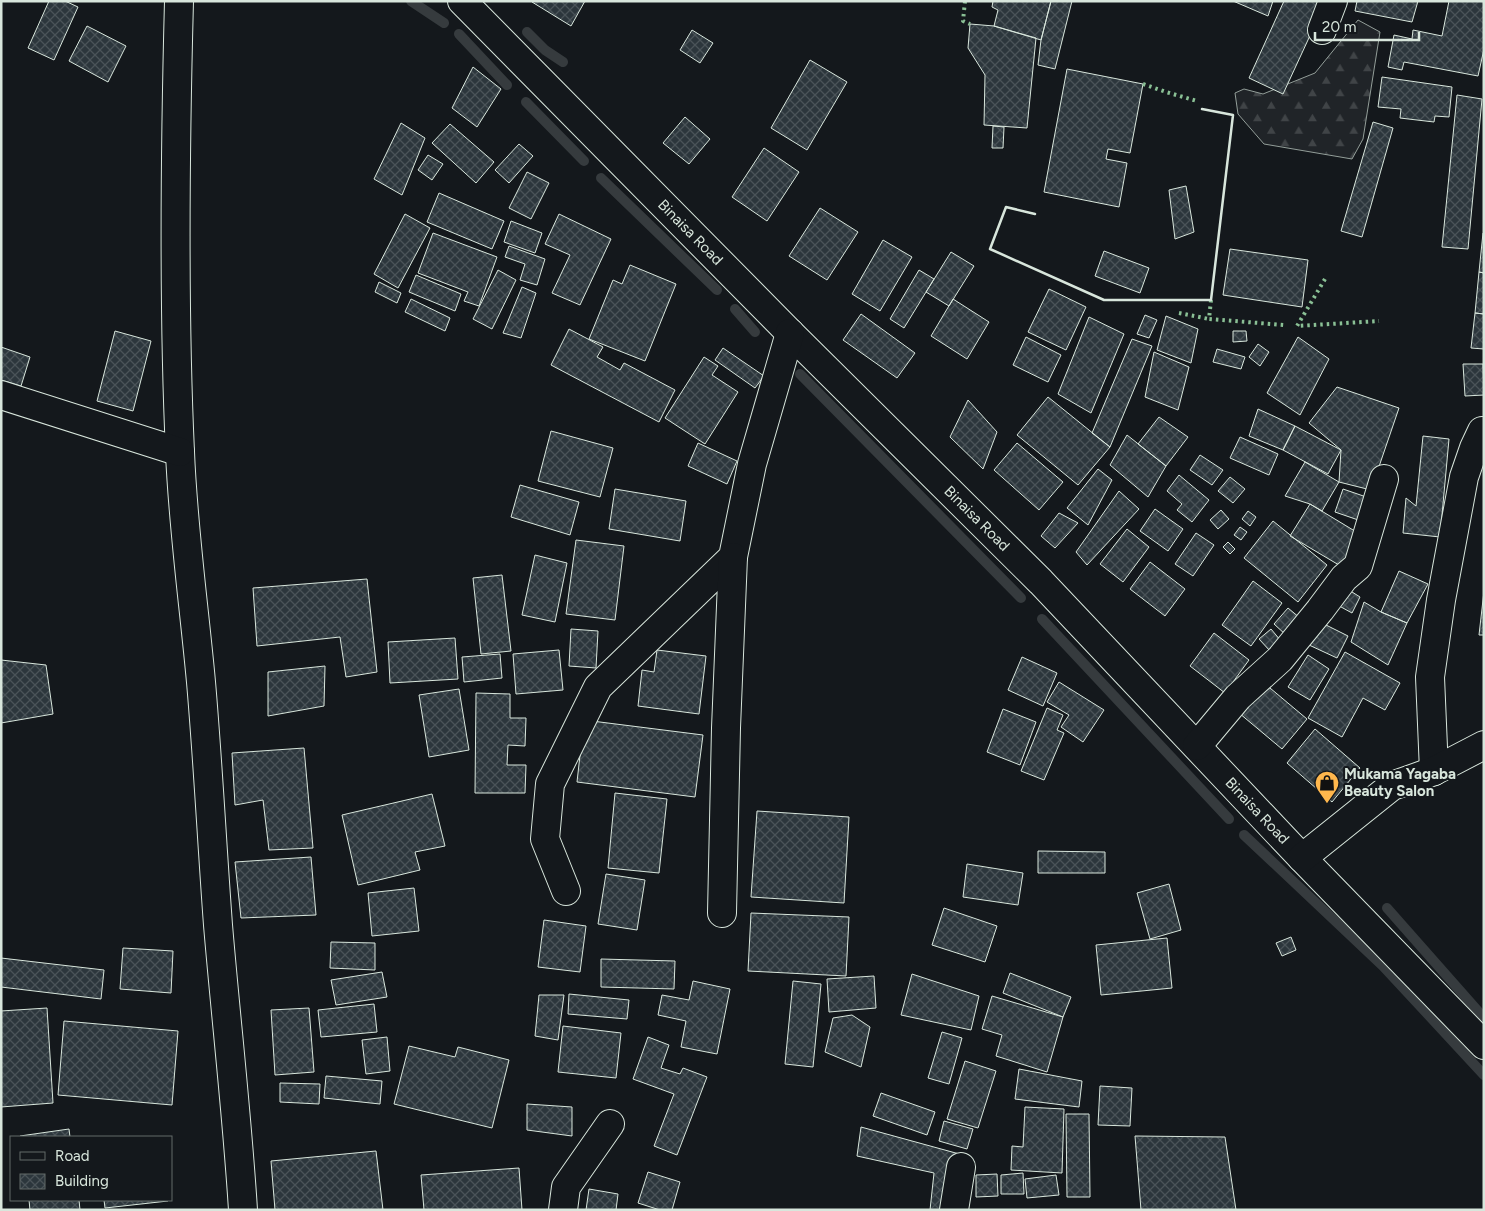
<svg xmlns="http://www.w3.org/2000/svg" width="1485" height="1211" font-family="Figtree,sans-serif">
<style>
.forest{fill:url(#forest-firs);stroke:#939e99}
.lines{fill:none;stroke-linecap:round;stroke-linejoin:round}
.stream{stroke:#363b3e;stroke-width:10}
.building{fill:url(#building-cross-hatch);stroke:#d8e6dc}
.street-casing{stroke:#d8e6dc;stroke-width:30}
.street{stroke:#14181c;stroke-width:28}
.hedge{stroke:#8ac095;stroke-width:4;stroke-dasharray:2.5 4;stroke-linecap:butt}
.wall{stroke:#d8e6dc;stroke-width:2.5}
.labels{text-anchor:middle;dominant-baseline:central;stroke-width:4;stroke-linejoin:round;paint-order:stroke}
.street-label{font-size:15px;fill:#d8e6dc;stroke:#14181c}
.poi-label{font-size:15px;font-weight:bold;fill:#d8e6dc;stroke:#14181c;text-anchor:start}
</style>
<defs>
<pattern id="forest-firs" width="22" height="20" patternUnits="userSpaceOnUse" patternTransform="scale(1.25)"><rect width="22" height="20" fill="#202428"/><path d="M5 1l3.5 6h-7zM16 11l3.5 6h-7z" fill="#404447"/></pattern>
<pattern id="building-cross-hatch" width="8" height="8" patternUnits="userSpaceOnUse" patternTransform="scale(1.25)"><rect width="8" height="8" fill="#2c363c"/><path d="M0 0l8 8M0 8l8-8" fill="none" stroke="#4a5358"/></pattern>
</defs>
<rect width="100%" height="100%" fill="#14181c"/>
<path class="forest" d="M1358,20L1380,32L1363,139L1352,159L1264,144L1238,114L1235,93L1244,89L1263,94L1315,73Z"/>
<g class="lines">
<path class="stream" d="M411,1L444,23
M527,32L545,50L563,62
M459,34L507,85
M526,102L584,161
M601,178L717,290
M735,309L755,332
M800,374L1021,598
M1042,619L1229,819
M1244,835L1383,966L1484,1075
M1387,908L1484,1018"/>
</g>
<path class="building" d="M49,1H65L78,7L54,60L28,48Z
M533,1H585L571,26L532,2Z
M993,1H1051L1041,40L994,26L998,10L992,7Z
M1051,1H1072L1055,69L1038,65L1041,40Z
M1233,1H1273L1268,16Z
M1284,1H1326L1283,94L1249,78Z
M1357,1H1418L1412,22L1355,11Z
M1449,1H1484V49L1478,76L1404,62L1402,70L1388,67L1394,35L1412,39L1413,30L1442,36Z
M970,24L994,26L1036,38L1027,128L984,125L985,75L968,48Z
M87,26L126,46L108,82L69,61Z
M692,30L713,43L700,63L680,50Z
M810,60L847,82L807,150L771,128Z
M473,67L501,89L477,127L452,108Z
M1067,69L1143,84L1130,153L1108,149L1106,159L1127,163L1119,207L1044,192Z
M1382,77L1452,87L1449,117L1435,116L1434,122L1400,118L1401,109L1378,107Z
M1457,95L1482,99L1468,249L1442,247Z
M685,117L710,139L689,164L663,143Z
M1373,122L1393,128L1362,237L1341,231Z
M401,123L425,138L402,195L374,179Z
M450,124L494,162L476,183L432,143Z
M993,126L1004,127L1003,148H992Z
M519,144L533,156L509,183L495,170Z
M764,148L799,172L767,221L732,197Z
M428,155L443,164L432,180L418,170Z
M527,172L549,183L531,219L509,208Z
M1186,186L1194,232L1175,239L1169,190Z
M439,193L504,221L492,249L427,222Z
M820,208L858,232L827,280L789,256Z
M405,214L430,228L398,288L374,274Z
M559,214L611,239L580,305L552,293L570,255L545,244Z
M511,221L542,233L535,253L504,242Z
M433,233L497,257L479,306L464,301L468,292L418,273Z
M1483,233H1484V273L1479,272Z
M883,240L912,257L880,311L852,294Z
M509,246L545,259L537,285L520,280L525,264L505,257Z
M1230,249L1308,260L1302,307L1223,295Z
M1104,251L1149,268L1140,293L1095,276Z
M951,252L974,266L949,306L926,292Z
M630,265L676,284L645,361L589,339L613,280L622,284Z
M498,270L516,280L492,329L473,319Z
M919,270L934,279L904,328L890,319Z
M1479,272L1484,273V314L1475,313Z
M416,275L461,294L455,311L409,292Z
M379,282L401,293L397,303L375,292Z
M522,287L536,293L521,338L503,333Z
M1049,289L1086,307L1066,350L1028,332Z
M411,299L450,318L445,331L405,312Z
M953,299L989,322L967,359L931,336Z
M1475,313L1484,314V349L1471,348Z
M861,314L915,353L897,378L843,340Z
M1145,315L1157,320L1149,338L1137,334Z
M1166,316L1198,329L1191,363L1157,350Z
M1089,317L1124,334L1091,413L1058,394Z
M569,329L603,347L597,357L620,370L624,363L675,390L659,422L551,365Z
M115,331L151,341L133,411L97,401Z
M1233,331H1246L1247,341L1233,342Z
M1026,337L1061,355L1048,382L1013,365Z
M1298,337L1329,359L1300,415L1267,393Z
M1132,339L1152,346L1110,447L1092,433Z
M1258,344L1269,352L1260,366L1249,357Z
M1,347L30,357L21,386L1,380Z
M723,348L764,376L755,388L715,360Z
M1217,349L1245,357L1241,369L1213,362Z
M1154,352L1189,367L1178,410L1145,397Z
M704,357L718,366L712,375L738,392L705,444L665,418Z
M1463,364H1483L1484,395L1465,396Z
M1337,387L1399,408L1371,490L1339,482L1341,450L1309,423Z
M1048,397L1110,447L1078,485L1017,435Z
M968,400L997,432L983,469L950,437Z
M1258,409L1295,426L1283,450L1249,436Z
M1159,417L1188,437L1166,466L1138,444Z
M1295,426L1341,450L1328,474L1283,450Z
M551,431L613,448L600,497L538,481Z
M1127,435L1166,466L1148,497L1110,465Z
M1423,436L1449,439L1440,537L1403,533L1406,498L1416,506Z
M1240,437L1278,454L1269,475L1230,458Z
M698,443L737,461L727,484L688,466Z
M1017,443L1063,482L1039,510L994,470Z
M1200,455L1223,470L1212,485L1190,470Z
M1305,462L1339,482L1322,511L1310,504L1285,496Z
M1098,469L1112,480L1088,525L1067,508Z
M1179,475L1209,500L1192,522L1177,510L1182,504L1167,491Z
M1230,477L1245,489L1233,503L1218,491Z
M520,485L579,502L570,535L511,517Z
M615,489L686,501L680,541L609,529Z
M1343,489L1375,500L1367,523L1335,512Z
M1119,491L1139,509L1087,565L1076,552Z
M1310,504L1363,536L1344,568L1290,536Z
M1155,509L1183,529L1168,551L1140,531Z
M1221,510L1229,519L1218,529L1210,520Z
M1248,511L1256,517L1250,526L1242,519Z
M1059,513L1078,523L1055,548L1041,536Z
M1273,521L1327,565L1298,602L1244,558Z
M1240,527L1247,532L1241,540L1234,535Z
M1127,529L1149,547L1123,582L1100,564Z
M1196,533L1214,545L1193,576L1175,564Z
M576,540L624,546L615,620L566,614Z
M1228,542L1235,549L1230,554L1223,547Z
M535,555L567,563L555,622L522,615Z
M1150,562L1185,589L1165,616L1130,589Z
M1399,571L1428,584L1407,623L1381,612Z
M502,575L511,651L481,654L473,578Z
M367,579L377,672L346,677L340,637L257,646L253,588Z
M1253,581L1282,603L1251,646L1222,625Z
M1341,585L1360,597L1352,613L1332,602Z
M1484,591V635H1479Z
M1364,602L1381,612L1407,623L1388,665L1351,642Z
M1288,608L1300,618L1286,635L1274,624Z
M1320,622L1348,636L1337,658L1309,645Z
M571,629L598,631L596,668L569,666Z
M1271,629L1281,641L1270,651L1259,639Z
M1214,633L1249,660L1225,693L1190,666Z
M455,638L458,679L390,683L388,642Z
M559,650L563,690L516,694L513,654Z
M657,650L706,656L699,714L638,706L642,670L654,672Z
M1345,652L1400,683L1385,710L1363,698L1342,737L1308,718Z
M500,654L502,678L464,682L462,657Z
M1308,655L1329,669L1310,700L1288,687Z
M1022,657L1057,673L1043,706L1008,690Z
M1,660L46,665L53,714L1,723Z
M325,666L324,706L268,716V672Z
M1059,682L1104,710L1083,742L1061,727L1069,715L1047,702Z
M1264,683L1307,719L1282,749L1239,713Z
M459,689L469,750L429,757L419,695Z
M476,693L510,694V718H526L525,746L508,745L507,765H526L525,793H475Z
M1047,708L1063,715L1057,730L1064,733L1044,780L1021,771Z
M1003,709L1036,722L1020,765L987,752Z
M584,720L703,735L695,797L577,782Z
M1315,729L1360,768L1332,802L1287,763Z
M304,748L313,848L269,850L263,800L235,805L232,753Z
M615,793L667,799L659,873L608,868Z
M432,794L445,846L415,852L420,870L358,885L342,815Z
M757,811L849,817L844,903L751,897Z
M1038,851L1105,852V873H1038Z
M311,857L316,915L241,918L235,862Z
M967,864L1023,873L1018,905L963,897Z
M606,874L645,880L637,930L598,924Z
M1169,884L1181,930L1150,939L1137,893Z
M414,888L419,931L372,936L368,893Z
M944,908L997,926L985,962L932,945Z
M751,913L849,917L846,976L748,971Z
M544,920L586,926L580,972L538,967Z
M1291,937L1296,950L1282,956L1276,943Z
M1167,938L1172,988L1101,995L1096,945Z
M331,942L375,943V970L330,968Z
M123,948L173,951L171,993L120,989Z
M1,958L104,970L101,999L1,987Z
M601,959L675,961L674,989L601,987Z
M382,972L387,997L336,1005L331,980Z
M1010,973L1071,997L1063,1017L1003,993Z
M912,974L979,996L971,1030L901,1015Z
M874,976L876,1008L829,1012L827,979Z
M693,981L730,989L717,1054L681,1047L686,1021L658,1015L662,995L689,1000Z
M793,981L821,984L813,1067L785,1064Z
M569,994L629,1000L627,1019L568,1014Z
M539,995H564L558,1040L535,1036Z
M992,996L1063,1017L1047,1072L996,1056L1002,1035L982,1029Z
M374,1004L377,1032L321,1037L318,1010Z
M47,1008L53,1103L1,1107V1011Z
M309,1008L314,1072L275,1075L271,1010Z
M852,1015L870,1027L861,1067L825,1052L833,1018Z
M64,1021L178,1031L172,1105L58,1095Z
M563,1026L621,1033L616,1078L558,1072Z
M942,1032L962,1038L949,1084L928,1078Z
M387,1037L390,1071L366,1074L362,1040Z
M648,1037L669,1045L661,1068L680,1074L683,1068L707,1077L677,1155L654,1146L674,1094L633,1079Z
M409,1046L455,1057L458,1047L509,1060L492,1128L394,1104Z
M965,1061L996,1071L978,1128L947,1119Z
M1019,1069L1082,1081L1079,1107L1015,1099Z
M326,1076L382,1081L380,1104L324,1098Z
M280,1083L320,1084L319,1104L280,1102Z
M1100,1086L1132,1088L1130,1126L1098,1125Z
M881,1093L935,1112L927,1135L873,1116Z
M527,1104L572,1107V1136L527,1130Z
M1025,1107L1064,1109L1062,1173L1011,1170L1012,1146L1023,1147Z
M1066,1114H1089L1090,1197H1067Z
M944,1121L973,1129L967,1149L939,1141Z
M861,1127L963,1155L952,1210H930L934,1173L857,1156Z
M69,1129L70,1137H20V1136Z
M1135,1136L1225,1137L1236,1210H1141Z
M376,1151L383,1210H275L271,1161Z
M519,1168L522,1210H424L421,1175Z
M648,1172L680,1182L672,1210H660L638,1203Z
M1023,1173L1024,1194H1001V1175Z
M997,1174L998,1196L976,1197V1175Z
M1056,1175L1059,1195L1027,1198L1025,1179Z
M589,1189L618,1194L616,1210H586Z
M29,1200H79L80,1210H30Z
M104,1200H168V1201L105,1208Z"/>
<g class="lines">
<defs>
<g id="street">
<path d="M179,1C175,151 173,302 180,452C183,529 194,605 201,682C208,763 212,844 218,925C226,1020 237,1114 243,1210"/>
<path id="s1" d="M462,1L790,333L1041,582L1302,858L1484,1045"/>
<path d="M1322,30L1333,1"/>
<path d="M1,395L180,452"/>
<path d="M1197,746L1238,697L1280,659L1320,610L1344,578L1358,566L1384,479"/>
<path d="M1434,771L1430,677L1441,600L1464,477L1474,448L1482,431"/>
<path d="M1302,858L1392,786L1434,771L1484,745"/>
<path d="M566,891L545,839L550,784L598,687L733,557L752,464L790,333"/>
<path d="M722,913L726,728L733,557"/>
<path d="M563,1210L566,1187L610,1124"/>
<path d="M954,1210L961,1167"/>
</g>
</defs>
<use href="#street" class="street-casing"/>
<use href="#street" class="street"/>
<path class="hedge" d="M965,1L963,21L970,24
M1143,84L1166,92L1197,101
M1325,279L1297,326L1379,321
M1211,300L1209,319L1284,325
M1179,313L1209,319"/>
<path class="wall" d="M1035,214L1006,207L990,249L1104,300H1211L1233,115L1202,109"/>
</g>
<defs>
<symbol id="shop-pin" viewBox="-11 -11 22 30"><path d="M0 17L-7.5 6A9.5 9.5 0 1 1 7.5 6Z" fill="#ffb74d" stroke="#14181c"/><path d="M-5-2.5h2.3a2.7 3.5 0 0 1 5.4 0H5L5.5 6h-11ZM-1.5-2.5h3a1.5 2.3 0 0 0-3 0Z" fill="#111"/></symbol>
</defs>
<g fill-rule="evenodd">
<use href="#shop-pin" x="1313" y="769" width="28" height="38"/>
</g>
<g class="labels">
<g class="street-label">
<text stroke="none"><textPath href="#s1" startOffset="325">Binaisa Road</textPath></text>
<text stroke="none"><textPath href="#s1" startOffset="730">Binaisa Road</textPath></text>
<text stroke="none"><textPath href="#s1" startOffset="1135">Binaisa Road</textPath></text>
</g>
<g class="poi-label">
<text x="1344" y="774">Mukama Yagaba<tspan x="1344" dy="17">Beauty Salon</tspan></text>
</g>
</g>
<rect width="1485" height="1211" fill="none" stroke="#d8e6dc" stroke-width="5"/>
<rect x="10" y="1136" width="162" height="65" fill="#14181c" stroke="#626a69"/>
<rect x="20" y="1152" width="25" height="8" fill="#14181c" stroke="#626a69"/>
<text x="55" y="1161" font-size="15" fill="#d8e6dc">Road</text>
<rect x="20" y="1174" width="25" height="15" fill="url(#building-cross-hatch)" stroke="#626a69"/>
<text x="55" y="1186" font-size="15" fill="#d8e6dc">Building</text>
<path d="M1315 32v8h104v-8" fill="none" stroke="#d8e6dc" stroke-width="2.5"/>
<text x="1322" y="32" font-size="15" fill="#d8e6dc" stroke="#14181c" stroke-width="4" paint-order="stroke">20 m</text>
</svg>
